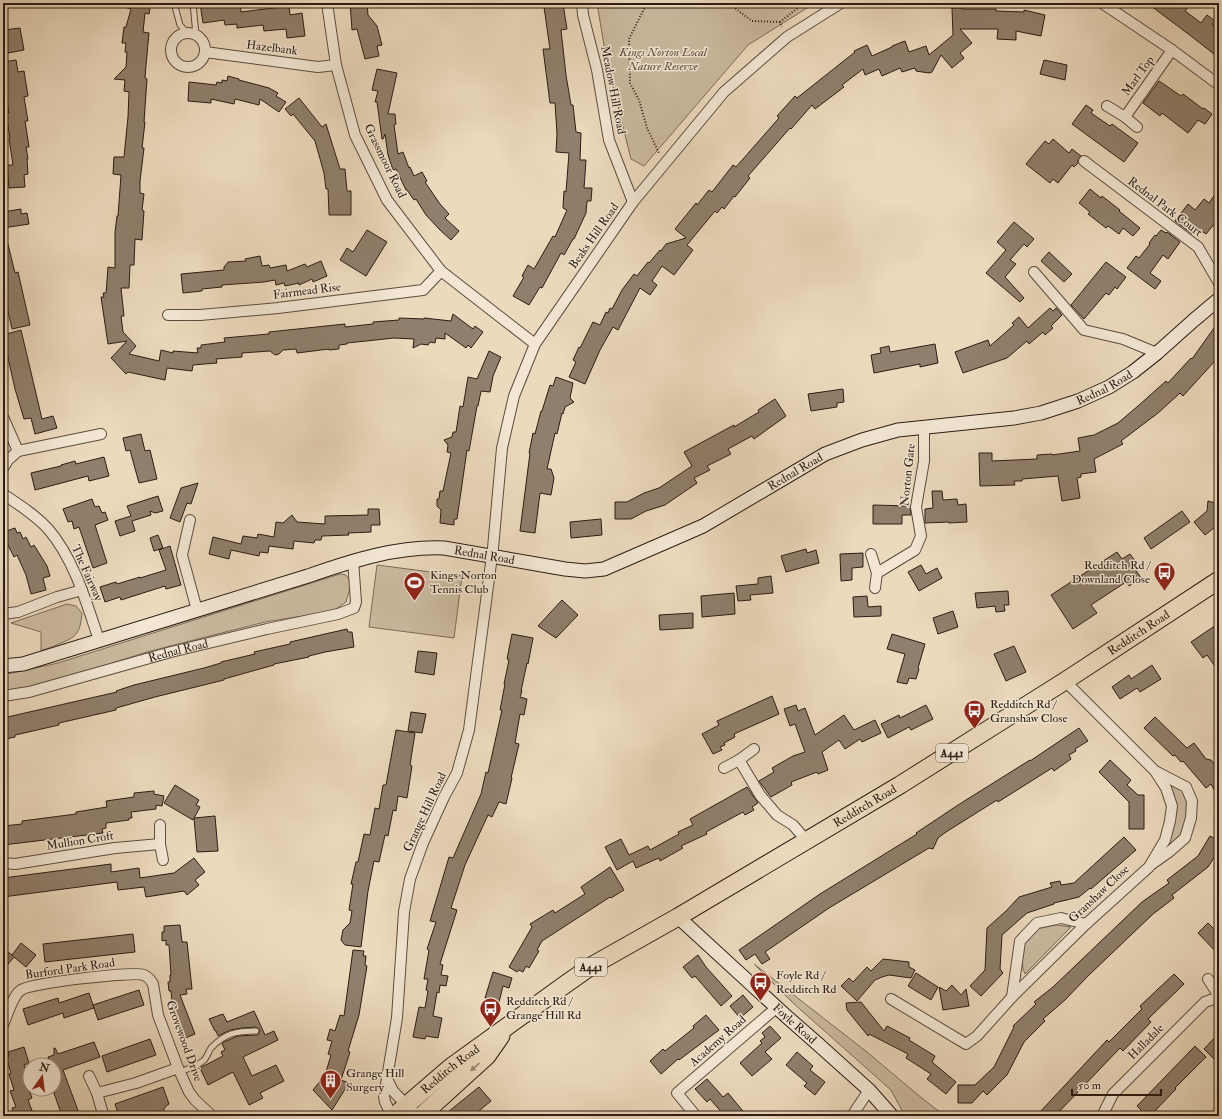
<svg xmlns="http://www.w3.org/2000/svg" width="1222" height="1119" font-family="'IM FELL Double Pica',serif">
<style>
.green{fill:#cbbaa0;stroke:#7c6b5a}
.building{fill:#907f6c;stroke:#2c1c14}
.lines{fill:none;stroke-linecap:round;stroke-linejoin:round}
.lane-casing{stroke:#5c4c3e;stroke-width:7}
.street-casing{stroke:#5c4c3e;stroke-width:12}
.secondary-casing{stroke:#2c1c14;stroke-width:15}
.highway-casing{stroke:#2c1c14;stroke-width:19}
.path{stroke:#2c1c14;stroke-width:2;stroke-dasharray:1 2;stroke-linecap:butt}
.lane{stroke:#f3e7d4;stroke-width:5}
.street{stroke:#f3e7d4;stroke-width:10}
.secondary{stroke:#f3e7d4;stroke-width:13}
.highway{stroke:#ecdabd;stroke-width:17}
.oneway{fill:#968471}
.labels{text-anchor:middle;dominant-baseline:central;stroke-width:3;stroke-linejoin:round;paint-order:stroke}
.shield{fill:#f3e7d4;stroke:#68594e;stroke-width:1}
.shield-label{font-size:11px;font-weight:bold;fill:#2c1c14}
.street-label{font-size:12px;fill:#2c1c14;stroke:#f3e7d4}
.park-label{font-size:12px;font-style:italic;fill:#5c4b3e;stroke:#f3e7d4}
.poi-label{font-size:12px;fill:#2c1c14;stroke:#f3e7d4;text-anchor:start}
</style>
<rect width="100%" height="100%" fill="#ecdabd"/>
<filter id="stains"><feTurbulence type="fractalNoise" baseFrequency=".005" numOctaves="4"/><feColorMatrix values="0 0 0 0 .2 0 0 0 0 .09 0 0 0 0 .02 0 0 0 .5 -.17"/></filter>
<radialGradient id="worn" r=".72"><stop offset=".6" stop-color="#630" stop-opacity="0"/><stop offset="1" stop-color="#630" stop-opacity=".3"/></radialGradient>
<path class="green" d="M597,3H815L748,45L644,166L631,159L606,58Z
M377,565L462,576L454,638L369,627Z
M340,574L346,575L350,581V588L346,602L336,609L321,613L265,622L147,652L84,672L13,691L3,692V675L58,663Z
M67,604L76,606L82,613C81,620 81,628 76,634C71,641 50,647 41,651V632L11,623Z
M1155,771L1186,787L1192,801L1185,838L1149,867L1165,840L1172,806Z
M1056,925L1071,927L1025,974L1023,969L1022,957L1025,942L1037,929Z
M754,964L867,1052L918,1095L945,1116H905L891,1090L793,1003Z"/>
<path class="building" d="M121,3H151L149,14L145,13L143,32L149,33L146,65L145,78L147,79L144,122H145L142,148H144L140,181V193L144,194L142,210L144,211L142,240L135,239L134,265H130L129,288H121L124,316H121L123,332L136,346L129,354L159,361L161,350L173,353V351L198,353L197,348H201V345L225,342L224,338L269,334V332L345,324V327L373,324V322L399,320V318L424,319V318L451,321L453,314L473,329L475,326L483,332L471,348L468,345L466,348L445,333V339L436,338L435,343L430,342L428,345L421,344L413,348L414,339L394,338L347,343V344L339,345V349L329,350V349L297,353L296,349L283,350L279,354L275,355L270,351L242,353V357L216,359L217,363L193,365L192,371L167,368L165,380L128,372L126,374L111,358L127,341L108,344L101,297H104L103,293H106L108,267L115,268V232L117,216H118L121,175L113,174L114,157H124L128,117L129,92L124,91L125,80L114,79L126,67L127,52H125L126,43H122L124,27H126L131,9L121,6Z
M200,3H240L241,12L289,6L290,15L302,13L305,36L287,38L286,29L264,31L263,25L237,28V24L225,25L224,20L203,23Z
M350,3H367L368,15L377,26L382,45L377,46L379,56L365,59L357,29L352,30Z
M1147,3H1183L1188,7L1185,11L1201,23L1207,15L1215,21L1212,24L1219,29V58L1191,36Z
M563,4L567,29L561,30L566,75L571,105H573L576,132L581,133L580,160H586L584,188H592L591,201H587L586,213L574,239H573L564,255L561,253L542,288L540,287L529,305L513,296L524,277L522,276L528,265L534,269L553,236L555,237L567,210L563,208L564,191L566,192L569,153L556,152L557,134L555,103H550L543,49H550L544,7Z
M952,8H962V9H996V11L1024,12V10L1045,15L1041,36L1016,31V40L997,39L998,29H960L972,43L960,53L964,58L952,68L941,55L932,72L929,73L916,71L915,68L902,72L900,68L882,76L879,69L865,75L863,69L842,85L844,87L815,109L812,105L791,129L790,128L748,176L750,178L735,197L734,196L724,209L722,207L717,213L715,211L687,245L693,250L674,275L662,266L652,281L657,285L650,295L640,288L618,330L613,327L600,350L585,384L569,377L576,362L573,360L579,347L580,348L593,322L600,325L606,312L608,313L610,308L612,309L622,290L634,274L637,276L648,262L649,263L660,250L661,251L666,244L686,238L675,229L696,203L697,205L709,190L712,192L733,165L736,167L779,118L777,116L795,96L797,98L855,52L854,51L867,45L872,56L892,47V46L905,41L909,52L926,46L929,55L953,35Z
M20,28L24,50L8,53L4,30Z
M16,60L18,72L24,71L28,96L24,97L28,121H25L29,147H26L28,159H27L28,174L24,175L25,187L9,188L7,165H13L9,139H10L6,113H9L3,80V62Z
M1044,60L1067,65L1065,80L1040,74Z
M377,69L397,73L388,114H395L396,124L394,125L398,154L403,152L409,168L410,167L414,176L422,172L427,181L425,182L440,204L449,214L445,218L459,231L451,240L440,230L426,215L416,199L414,200L407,190H406L396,169L393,170L388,155L385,134L383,139H382L377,102H375L378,91L372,90Z
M228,76L239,79V80L269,88L278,93L276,96L286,102L279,112L260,99L259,105L235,99L234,104L211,99V103L188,101L189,82L216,85L217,82L222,83V80L227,81Z
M1159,81L1181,96L1183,94L1203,109L1204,108L1212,114L1205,124L1198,120L1188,133L1162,113L1160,116L1143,103Z
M299,98L322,127L326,124L340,169H345L347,191H351V215H329L328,189H326L324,173L315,141L293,114L291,116L285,109Z
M1086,105L1093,110L1091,113L1110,126L1112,124L1138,143L1124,162L1072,124Z
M1053,139L1069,153L1072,149L1081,156L1078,160V163L1074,167L1072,165L1058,183L1053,179L1050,183L1026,164L1045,141L1049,144Z
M1090,189L1101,198L1102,196L1120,210L1119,211L1140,228L1133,236L1123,228L1119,234L1108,226L1106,228L1088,214L1090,212L1079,203Z
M1219,189V218L1206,234L1197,228L1192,234L1175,221L1188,204L1195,210L1204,199L1209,203Z
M21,209V214L27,213L29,224L3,228V212Z
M1014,222L1034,239L1027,247L1024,244L1010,260L1016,264L1005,277L1024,298L1020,302L986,273L1006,250L997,242Z
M367,230L387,242L366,276L340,260L347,248L353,252Z
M1161,230L1166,233L1167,232L1180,242L1168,259L1163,255L1150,273L1161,281L1155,289L1127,268L1136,256L1139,258L1150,244L1149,243L1155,235L1156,236Z
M3,240H7L15,273L18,272L30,325L12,329L3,289Z
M1049,252L1072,274L1064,282L1041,261Z
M260,256L262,266L269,265L270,268L286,265L287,271L305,264L307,267L321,261L327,276L313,282L312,279L299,285V283L285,286L284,283L276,285L275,280L264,282L222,285V287L202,289V291L183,293L181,274L224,270V267L228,262L246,261L245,259Z
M1106,262L1126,277L1117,289L1115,287L1109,295L1106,293L1084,319L1071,305Z
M1050,308L1053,311L1056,308L1062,315L1051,326L1053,328L1045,335L1043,332L1029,344L1027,341L1007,358L963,373L955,352L988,340L990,346L1014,325L1012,323L1019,317L1028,328Z
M1219,321V366L1214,362L1183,396L1180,393L1158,413L1121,441L1123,444L1094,459L1096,472L1081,474V477L1077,478L1080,498L1062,501L1058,476L1022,479V481H1014L1015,485L980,486L979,453H992V461L1037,459V455L1052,454V455L1080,451L1078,438L1094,435L1118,423L1138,406L1166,381L1168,383L1191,358L1192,359Z
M21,330L42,419L53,416L57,428L35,434L31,418L24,419L15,389L3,335Z
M935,344L938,363L920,367V364L874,373L871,355L881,353L880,348L889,346L890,352Z
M489,351L501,357L493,376L490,392L481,391L478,406H477L469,451L467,450L457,519H454V525L440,523L441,510L437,506V499H439L440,491H443L451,453L447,452L448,445L444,440L452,437L453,432H456L460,406L463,407L468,377L477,379Z
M556,377L573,383L570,398L574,402L565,407L563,414L562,413L557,434L555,433L547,469H551L554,478L551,495L540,493L535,533L520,531L530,453H529L533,433L535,434L541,411H542L550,385L553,386Z
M843,389L844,402L837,403V407L811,411L808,394Z
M775,399L786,416L754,439L752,436L728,449L731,454L707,466L710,470L694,478L697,483L665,505L646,511L631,519H615V502H627L644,493L659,488L692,466L684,452L734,425V427L759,412L758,410Z
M141,434L145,451L150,450L157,479L139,483L130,450L126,451L123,438Z
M104,457L109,476L89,481L88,476L35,490L31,473L61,466V465L75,461L76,464Z
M198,483L191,504L187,503L180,522L170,518L181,488Z
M932,491H942L943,500L957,499L958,505L966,504L967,522L949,523V522L925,523V509L933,508Z
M158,496L163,511L155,513L150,511L151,515L132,521L135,531L120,536L115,521L131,516L127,506Z
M92,499L95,507L99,506L102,513L105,512L108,520L95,525L107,563L93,568L79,527L74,529L72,521L68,522L63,509Z
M1208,501L1219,504V524L1205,535L1194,522L1207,511Z
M873,505L910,506L911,515H902V524H873Z
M368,509H379L380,525H371V532L348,533L349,535L322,536L321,540H315L314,543L294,541L293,549L269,546L268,553L260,552L259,556L231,550L229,559L209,554L213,537L241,544L243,536L257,538L258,534L274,537L276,522L283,523L292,515L297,522L325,524V516L368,515Z
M1182,511L1190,522L1151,549L1144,538Z
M601,519L602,535L571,538L570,522Z
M15,528L17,533L20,532L23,539L26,537L31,547L34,545L47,566L50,576L43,578L46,590L31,594L26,575L17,555L14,557L8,545L4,532Z
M158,535L163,548L154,551L150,538Z
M170,546L181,585L166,589L165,586L121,600L120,597L105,602L100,587L116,582L117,584L140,577V578L166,570L159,550Z
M806,549L807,553L816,550L819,563L786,572L781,556Z
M1117,552L1122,559L1130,554L1136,562L1132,564L1141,578L1129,586L1126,582L1091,605L1097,613L1073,629L1051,595Z
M863,553V567L852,568V580L841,581L840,554Z
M921,565L926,574L937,568L942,578L919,591L908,572Z
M771,576L773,593L750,595L751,600L738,601L736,586L758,584V578Z
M1008,591L1009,605H1004L1005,611L996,612L995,606L977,608L975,593Z
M734,593L735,614L702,617L701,596Z
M867,596L868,607L881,606V616L854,617L853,597Z
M562,600L578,615L556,638L538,626Z
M953,611L958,627L938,634L933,618Z
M693,613V628L660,630L659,615Z
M1219,623V672L1207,655L1203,658L1191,642Z
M347,629L348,632H352L354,647L325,652L309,656V657L274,664V665L224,679V680L155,697L116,708V710L59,723V725L15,735V737L6,739L3,729V718L117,692L116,691L134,685L204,668L221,663V662L255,654L254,652L290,644V642Z
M512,634L533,638L528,664L527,663L521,691H522L520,697L527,699L524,715L520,714L515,743L519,744L511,778H512L506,804L499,802L492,817L488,815L465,865L451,908L457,910L440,964L443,965L441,975L448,976L446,986L440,985L439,993L437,992L433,1016L442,1018L438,1038L426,1036L425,1039L413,1037L419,1007L425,1008L428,991L426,990L428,979H424L429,950L427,949L436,922L430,921L449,857L453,858L481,794L486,772L488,773L502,710H500L505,684H504L509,660L507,659Z
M892,634L925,644L918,668L919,669L916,679L909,678L907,684L897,682L905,654L887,649Z
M1014,646L1026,672L1006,681L994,654Z
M418,651L437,653L434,675L415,672Z
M1152,665L1161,679L1140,692L1137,688L1120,699L1112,687L1129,675L1131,679Z
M772,696L779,714L734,734L735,737L724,743L725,745L720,747L722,750L713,754L702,734L719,725L717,721Z
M796,705L798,711L805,708L815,735L844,715L854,730L875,720L881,733L862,742L860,739L845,749L839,740L822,752L828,770L818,774L817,772L791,782L792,785L771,797L759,781L774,772L772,768L793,756L805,752L795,724L790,726L784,709Z
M926,705L933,719L911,730L909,727L888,738L881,724L899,715L900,718Z
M411,712L426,714L422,733L408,731Z
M1155,717L1187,748L1194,743L1206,759L1211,760L1216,766L1219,799L1211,784L1206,788L1183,761L1181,762L1175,755L1173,756L1144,728Z
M1079,728L1088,741L1075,749L1076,751L1069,755L1071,759L1054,771L1052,768L998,802L997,800L946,832L938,838L933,849L929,848L829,908L765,952L770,959L762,964L755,954L746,960L739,950L820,894L917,834L916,833L958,805L1030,760V761Z
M396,730L415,733L410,765L412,766L407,798L398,796L396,811L393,810L388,836L385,835L379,862L374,861L368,891L361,947L345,945L341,940L343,930L350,923L352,911L349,910L353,884H351L356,862H358L364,834L370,835L375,808L379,809L383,785H386Z
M1110,760L1131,780L1127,785L1138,795H1144V829H1129V802L1099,772Z
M175,785L199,800L196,805L200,807L193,820L164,803Z
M747,787L758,803L752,807L754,810L745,815L743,812L706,832L707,834L681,846L683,848L660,861L659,858L636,868L633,861L617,870L605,847L621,839L629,855L648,846L650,850L679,834L678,832L693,825L690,819Z
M154,791V794L164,796L162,806L156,805V809L131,812L132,818H129V820L106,823V828L102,829L103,833L3,845V826L22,824V821L76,814V812L107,807L106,801L134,797V793Z
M215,816L218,851L197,852L194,818Z
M1210,836L1219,841V850L1208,867L1172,895L1174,898L1153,914L1088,976L1065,1000L1043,1019L1045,1021L1024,1042L1007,1075L987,1095L983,1091L972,1103H958V1085H975L994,1067L1014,1027L1013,1026L1036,1004L1034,1002L1053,987L1142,902L1169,883L1167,880L1198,856Z
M1124,837L1136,850L1091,889L1090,888L1079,897L1054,903V904L1027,913L1002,935L1000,969L1003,973L981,996L970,986L985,970L987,928L1006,911L1019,897L1052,887L1050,883L1060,881L1061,885L1074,883Z
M194,858L205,872L195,880L199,885L187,895L184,891L146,897L144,887L118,890L117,882L3,897V878L111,864V872L139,868L140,878L174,873Z
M610,867L624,890L611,898L610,897L542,941L537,950L539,951L529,968L526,966L523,972L519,970L517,972L509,967L532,927L530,924L553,910L555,913L585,894L581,887Z
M1208,923L1219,934V955L1198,933Z
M180,925L182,942H187L192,989H186L187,994L180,995L195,1034L183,1039L173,1012L171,991H169L168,982H170V975H171L169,945H166V940L162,941V932H164V926Z
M133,934L135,952L45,962L43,944Z
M21,943L36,955L26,967L14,957L3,970V948L13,956L12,955Z
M353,950L364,951L363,956H366L365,965L367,966L359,1015L348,1051L350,1052L341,1080L349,1083L332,1110L313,1090L325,1075L331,1055L328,1054L332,1041L327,1040L330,1029L335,1031L340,1015L344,1016Z
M698,955L706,967L732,996L721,1006L695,976L692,978L683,967Z
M883,959L909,962V967L915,970L911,978L889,975L882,977L875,980L857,1001L841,986L849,978L853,982L867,967L871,971Z
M493,972L512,978L509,988L503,986L499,1002L485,998Z
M916,973L938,987L931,1000L908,986Z
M1174,974L1184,984L1148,1019L1151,1022L1123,1051L1120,1048L1055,1116H1045L1040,1112L1107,1040L1109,1042L1142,1009L1140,1006Z
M952,985L961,995L966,989L969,1006L943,1010L939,987L946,991Z
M139,990L144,1005L98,1020L93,1005Z
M89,993L94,1008L64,1018L63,1013L28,1025L23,1009L58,998L59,1003Z
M743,995L753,1007L740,1018L730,1006Z
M861,1002L884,1031L887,1026L910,1038L909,1040L935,1056L932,1062L956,1082L946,1094L927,1079L931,1074L906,1058L908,1054L869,1034L868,1036L847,1010L846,1003Z
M254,1011L265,1035L274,1031L278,1040L243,1057L252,1076L276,1065L284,1081L260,1093L263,1098L249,1105L233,1072L208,1085L200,1068L223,1056L221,1052L225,1050L222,1044L224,1042L238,1036L258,1035L260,1031L259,1029L256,1027L242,1028L230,1030L218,1036L216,1031H215L209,1019L223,1014L227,1022Z
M706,1015L719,1030L679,1060L678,1059L661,1074L650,1061L663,1049L665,1051L694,1028L693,1026Z
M770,1026L781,1038L765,1052L772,1059L752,1076L740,1063L762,1043L760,1041L765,1037L762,1033Z
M1219,1033V1055L1215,1060L1204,1049Z
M150,1039L156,1055L107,1072L102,1056Z
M94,1042L100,1057L63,1070L80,1116H62L54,1093V1065H51L48,1057L54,1055V1048H55L58,1054Z
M1195,1046L1206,1057L1175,1088L1176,1089L1150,1116H1147L1137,1106Z
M24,1047L29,1063L24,1065L30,1080L26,1082L32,1098L28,1100L34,1116H15L12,1108L16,1107L10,1091L14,1090L9,1074L11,1073L6,1057L9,1056L8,1052Z
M797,1052L813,1066L810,1070L825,1082L815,1095L804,1086L807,1083L786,1065Z
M707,1079L723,1097L728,1093L747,1116H725L710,1099L707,1102L695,1089Z
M163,1087L169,1104L166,1106L161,1114L151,1116H119L115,1104Z
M479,1087L491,1101L473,1116H443Z"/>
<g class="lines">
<defs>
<path id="lane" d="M174,3L180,25L187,33
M193,3L196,35
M180,1072C187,1069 197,1066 203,1061C207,1058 208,1052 211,1048C225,1033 237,1031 256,1031"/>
<g id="street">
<path d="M327,3L336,65L355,135L387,200L441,271L535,344"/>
<path d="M582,3L583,15L597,70L609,140L633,202"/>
<path d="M1102,3L1172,50L1219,85"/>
<path d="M3,5L4,3"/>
<circle cx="188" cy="50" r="17"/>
<path d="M205,52L318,67L336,65"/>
<path d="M1107,106L1125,117L1137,127"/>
<path d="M1125,117L1172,50"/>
<path d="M1084,161L1198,247L1219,283"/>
<path d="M1034,272L1084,330L1123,339L1157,353"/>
<path d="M168,315H200L278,308L423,290L441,271"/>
<path d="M3,417L18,451"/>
<path d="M3,468L8,460L18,451L101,434"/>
<path d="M3,494C18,504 37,516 49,530C75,561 86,602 99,640"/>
<path d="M190,520L182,555L197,610"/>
<path d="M871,554L877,573"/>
<path d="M875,588L877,573L915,550L921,536L916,507L924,461V428"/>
<path d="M3,614L18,612L57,597L82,590"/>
<path id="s1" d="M3,696L29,692L171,652L267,629L338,614L354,608L356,602L353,560"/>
<path d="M739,760L760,795L777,815L793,825L806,840"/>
<path d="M724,768L739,760L754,749"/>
<path d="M160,825V844L163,860"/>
<path d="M3,863L15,864L115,848L160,844"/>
<path d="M1152,864L1169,852L1185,838L1191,818L1192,801L1186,787L1157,772"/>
<path d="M1208,979L1219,996"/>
<path d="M1012,997L1020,941L1037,923L1061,918L1086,924"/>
<path d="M891,999L966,1044L977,1036L1012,997L1086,924L1149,867L1165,840L1170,821L1172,806L1166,788L1155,771L1065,681"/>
<path d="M3,1025C7,1016 13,995 21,990C30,983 134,971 144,975C148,977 151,980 153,984L158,1015L178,1068L189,1092L195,1100L212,1116"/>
<path d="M89,1076L97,1093L103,1114"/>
<path d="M387,1079L393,1091L417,1116"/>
<path d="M97,1093L136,1083L178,1068"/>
<path d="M392,1116L385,1102L384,1096L397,1018L404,912L410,879L423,843L444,797L457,773L469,730L493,548L502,448L514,396L535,344L633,202L724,92L787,37L841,3"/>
<path d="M696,1116L677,1093L776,1008"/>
<path d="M852,1116L869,1090"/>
<path d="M1102,1116L1113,1094L1205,1002L1219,997"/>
</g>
<g id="secondary">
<path id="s2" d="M3,666L23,664L308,576C351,561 397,546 444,548L565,569L585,571L604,569L703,526L825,454L862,440L898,430L1014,418L1041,413L1078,401L1109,387L1133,372L1157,353L1194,320L1219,299"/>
<path id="s3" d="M678,917L786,1016L819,1045L869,1090L892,1116"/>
</g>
<g id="highway">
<path id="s4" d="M394,1116L451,1067L563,986L593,965L678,917L900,785L1065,681L1219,580"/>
<path d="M421,1116L487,1056L501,1036"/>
</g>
</defs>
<use href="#lane" class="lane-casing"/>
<use href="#street" class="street-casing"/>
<use href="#secondary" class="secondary-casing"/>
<use href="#highway" class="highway-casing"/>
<path class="path" d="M647,3L629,39L630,83L639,100L647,128L659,153
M728,3L752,21L780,22L782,27
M780,22L804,3"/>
<use href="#lane" class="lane"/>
<use href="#street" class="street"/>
<use href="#secondary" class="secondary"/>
<use href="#highway" class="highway"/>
</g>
<defs><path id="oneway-solid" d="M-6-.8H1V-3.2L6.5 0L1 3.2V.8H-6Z"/></defs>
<use class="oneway" href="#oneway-solid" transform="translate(475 1067) rotate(138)"/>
<defs>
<symbol id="bus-pin" viewBox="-11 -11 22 30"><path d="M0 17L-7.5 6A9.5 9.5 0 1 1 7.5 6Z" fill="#8f2418" stroke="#f3e7d4"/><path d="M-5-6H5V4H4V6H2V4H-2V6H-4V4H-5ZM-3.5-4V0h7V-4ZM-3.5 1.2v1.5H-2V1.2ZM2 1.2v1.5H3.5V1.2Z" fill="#fff"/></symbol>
<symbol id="stadium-pin" viewBox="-11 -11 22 30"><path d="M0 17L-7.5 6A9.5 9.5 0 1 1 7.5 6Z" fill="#8f2418" stroke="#f3e7d4"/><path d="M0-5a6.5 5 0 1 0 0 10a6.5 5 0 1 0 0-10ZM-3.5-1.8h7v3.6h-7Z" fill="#fff"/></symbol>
<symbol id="building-pin" viewBox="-11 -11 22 30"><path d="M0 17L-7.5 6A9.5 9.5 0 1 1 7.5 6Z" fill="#8f2418" stroke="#f3e7d4"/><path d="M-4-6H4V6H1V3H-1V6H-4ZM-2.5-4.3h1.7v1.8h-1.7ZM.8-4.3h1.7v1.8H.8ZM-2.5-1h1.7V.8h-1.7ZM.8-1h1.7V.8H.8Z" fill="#fff"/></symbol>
</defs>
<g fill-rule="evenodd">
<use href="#bus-pin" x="1152" y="560" width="25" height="34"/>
<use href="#stadium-pin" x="402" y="570" width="25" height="34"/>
<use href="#bus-pin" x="962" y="698" width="25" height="34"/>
<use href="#bus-pin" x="748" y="970" width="25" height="34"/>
<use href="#bus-pin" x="478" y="996" width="25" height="34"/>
<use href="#building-pin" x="318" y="1068" width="25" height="34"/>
</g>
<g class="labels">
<g class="shield">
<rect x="936" y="744" width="32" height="18" rx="3"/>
<rect x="575" y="958" width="32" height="18" rx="3"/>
</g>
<g class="shield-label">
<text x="952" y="753">A441</text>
<text x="591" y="967">A441</text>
</g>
<g class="street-label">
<text transform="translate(272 48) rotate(7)">Hazelbank</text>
<text transform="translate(1138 76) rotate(-54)">Marl Top</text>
<text transform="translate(613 90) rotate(79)">Meadow Hill Road</text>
<text transform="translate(385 161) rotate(64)">Grassmoor Road</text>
<text transform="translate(1165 207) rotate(37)">Rednal Park Court</text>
<text transform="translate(594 236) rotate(-55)">Beaks Hill Road</text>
<text transform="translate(307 291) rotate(-7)">Fairmead Rise</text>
<text stroke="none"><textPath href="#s2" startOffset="1159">Rednal Road</textPath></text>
<text stroke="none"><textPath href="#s2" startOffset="835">Rednal Road</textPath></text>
<text transform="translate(908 475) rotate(-84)">Norton Gate</text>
<text stroke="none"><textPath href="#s2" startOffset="499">Rednal Road</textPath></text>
<text transform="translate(87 573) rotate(66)">The Fairway</text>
<text stroke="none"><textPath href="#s4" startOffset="889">Redditch Road</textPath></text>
<text stroke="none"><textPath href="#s1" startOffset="181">Rednal Road</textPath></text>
<text stroke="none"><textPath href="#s4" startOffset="565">Redditch Road</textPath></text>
<text transform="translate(425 812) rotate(-65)">Grange Hill Road</text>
<text transform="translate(80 841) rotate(-9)">Mullion Croft</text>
<text transform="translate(1099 894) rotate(-43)">Granshaw Close</text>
<text transform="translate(70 969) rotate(-8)">Burford Park Road</text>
<text stroke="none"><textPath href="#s3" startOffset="158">Foyle Road</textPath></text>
<text transform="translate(184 1041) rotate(70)">Grovewood Drive</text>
<text transform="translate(718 1041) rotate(-41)">Academy Road</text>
<text transform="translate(1146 1042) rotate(-45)">Halladale</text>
<text stroke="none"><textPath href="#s4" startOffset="73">Redditch Road</textPath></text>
</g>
<g class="park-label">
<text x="663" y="52">Kings Norton Local<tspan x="663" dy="14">Nature Reserve</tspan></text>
</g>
<g class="poi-label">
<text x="1150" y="565" text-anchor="end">Redditch Rd /<tspan x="1150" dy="14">Downland Close</tspan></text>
<text x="430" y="575">Kings Norton<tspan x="430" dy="14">Tennis Club</tspan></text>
<text x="990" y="704">Redditch Rd /<tspan x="990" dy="14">Granshaw Close</tspan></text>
<text x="776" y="975">Foyle Rd /<tspan x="776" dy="14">Redditch Rd</tspan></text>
<text x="506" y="1001">Redditch Rd /<tspan x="506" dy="14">Grange Hill Rd</tspan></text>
<text x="346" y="1073">Grange Hill<tspan x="346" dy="14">Surgery</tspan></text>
</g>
</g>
<rect width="1222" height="1119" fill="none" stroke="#ecdabd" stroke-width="16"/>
<rect x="4" y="4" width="1214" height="1111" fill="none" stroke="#2c1c14" stroke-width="2"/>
<rect x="8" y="8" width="1206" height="1103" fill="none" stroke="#2c1c14"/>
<g transform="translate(42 1077) rotate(14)"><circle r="19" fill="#f3e7d4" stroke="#a39687"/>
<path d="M0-3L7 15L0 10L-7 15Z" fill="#8f2418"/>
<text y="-6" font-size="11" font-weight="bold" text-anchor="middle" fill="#2c1c14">N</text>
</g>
<path d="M1072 1089v6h89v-6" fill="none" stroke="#2c1c14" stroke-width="2"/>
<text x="1078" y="1089" font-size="12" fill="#2c1c14" stroke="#f3e7d4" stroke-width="3" paint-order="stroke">50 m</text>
<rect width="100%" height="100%" filter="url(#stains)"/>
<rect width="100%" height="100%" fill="url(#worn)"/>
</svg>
